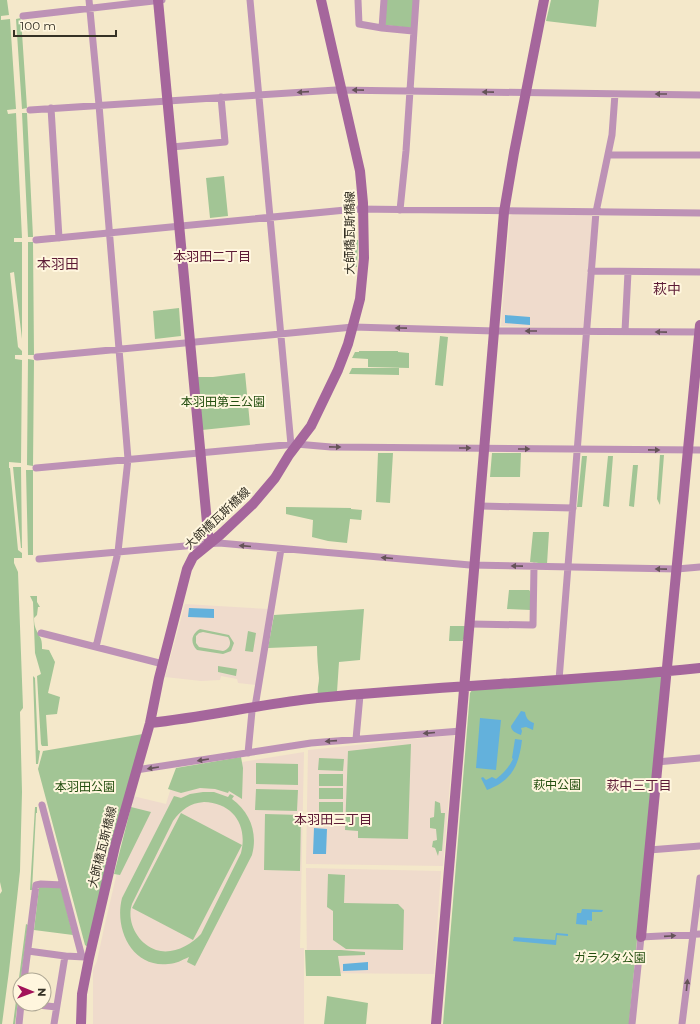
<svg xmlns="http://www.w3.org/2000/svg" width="700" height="1024" font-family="Montserrat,'Noto Sans JP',sans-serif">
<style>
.education{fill:#efdbcc}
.green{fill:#a2c595;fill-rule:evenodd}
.water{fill:#63b1dc}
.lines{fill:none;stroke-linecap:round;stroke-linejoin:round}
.street{stroke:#bd92b6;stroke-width:7}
.secondary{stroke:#a5669c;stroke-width:10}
.oneway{fill:#655358}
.labels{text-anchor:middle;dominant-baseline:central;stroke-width:4;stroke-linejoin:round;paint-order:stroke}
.street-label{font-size:12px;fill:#353125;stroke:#fff6de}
.park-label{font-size:12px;fill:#244f10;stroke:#fff6de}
.neighbourhood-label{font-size:13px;fill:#5d1b36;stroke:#fff6de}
.quarter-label{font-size:14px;fill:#5d1b36;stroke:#fff6de}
</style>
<rect width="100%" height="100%" fill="#f4e8ca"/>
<path class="education" d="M512,214L592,215L593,217L583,328L501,326L510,216Z
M185,604L268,609L256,685L238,683L237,679L221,676L220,680L201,681L165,677Z
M454,735L443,866L306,864L308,750Z
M304,752L300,948H304V1024H93V969L97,961L104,928L133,804L131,803L133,796L166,804L176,771L236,763Z
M306,868L441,871L434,974L307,973Z"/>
<path class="green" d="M0,0H7L9,15L1,16V20L10,19L16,109L7,110L8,114L16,113L22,238H14V242H22V339L14,272L10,273L18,347L22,351V355H15V359L22,360L21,463L9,462V468H10L18,550L22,553V558H14V563L18,572L23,708L20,712L22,792L20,871L9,971L2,1024H0V894L2,891L0,882Z
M386,0H414L411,28L385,25Z
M551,0H599L596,27L546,21Z
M21,18L27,108L22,109L16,19Z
M22,113H27L33,237H28Z
M224,176L228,216L210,218L206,178Z
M358,240L357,267H350L348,241Z
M28,242H33L34,355H28Z
M179,308L181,336L155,339L153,311Z
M440,336L448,337L443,386L435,385Z
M359,351H398V352L409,353V368L368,367V359L352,358L355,352H359Z
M28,359L34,360L33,466L27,465Z
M352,368H399V375L349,374Z
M245,373L250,425L202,430L197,377H213Z
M378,453H393L390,503L376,502Z
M492,453H521L520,477H490Z
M660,455H664L660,505L657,499Z
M582,456H587L582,507H577Z
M608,456H613L609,507L603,506Z
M633,465H638L634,507L629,506Z
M13,467H21L22,548H21Z
M26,470H33V555H28Z
M286,507L351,508V509L362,510L361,520L350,519L347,543L328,541L312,537L313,520L286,514Z
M533,532H549L547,564L530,562Z
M509,590H529L530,591V610L507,609Z
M30,596H37V602L40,607H38L37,615L34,618C34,628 37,631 41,639C42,642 42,646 42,649L49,650L55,662L48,693L60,697L57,714L46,715L48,746H42L41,744L37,676L41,674L35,653L33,602Z
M364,609L360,660L339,662L337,692L318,694C317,688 319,684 319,678C318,667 317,657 317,646L268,648L274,615Z
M450,626H465V639H463V641H449Z
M200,629L229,635L234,643L231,651L223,654L197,650C190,643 191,634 200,629ZM203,632L228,637C232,643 230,649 223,651L199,647L196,643V636L199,633Z
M248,631L256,633L253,652L245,651Z
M218,666L237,669L236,676L218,672Z
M33,676L35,678L38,750L40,751L38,764H36Z
M661,676L662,678L629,1024H443L470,693L472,690Z
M143,734L88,947L85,945L38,769L43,751Z
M411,744L408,839L358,838V831L345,830L348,751Z
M241,757L243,768L242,799L229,791L228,793L215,789L200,788L181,793L168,789L176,768Z
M319,758L344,759L343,771L318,770Z
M256,763L298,764V785L256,784Z
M319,774H343V786H319Z
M319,788H343V799H319Z
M256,789L298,790L297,811L255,810Z
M203,792H214L228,797L230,794L234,796L232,799C250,812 258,833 252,855L195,966L187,962L189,957C182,960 176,964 168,964C132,968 114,929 122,898L174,796L181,798L190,794ZM204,802C233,803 248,825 241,853L201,934C190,946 172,955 156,950C138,944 126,922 132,904L173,821C181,810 190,803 204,802Z
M435,801L440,803L441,813H445L442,851H439L438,856L435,848L432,847L433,841L437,840L436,829L430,828V818L434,817Z
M319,802H343V813H319Z
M35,807H37V813H36L32,890H30Z
M131,807L151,812L120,875L114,874Z
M181,813L242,845L193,940L132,908Z
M265,814L301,815L300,871L264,870Z
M328,874L345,875L344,903L398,904L404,910L403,950L346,949L333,940V911L327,907Z
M41,886L61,888L73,935L34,930L39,888Z
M26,924L28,925L15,1024H13Z
M305,950H341L365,952V955L338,956L341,976H306Z
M327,996L368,1003L366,1024H324Z"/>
<path class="water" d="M505,315L530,317V325L505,323Z
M189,608L214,609V618L188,617Z
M521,711L525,712C526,718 528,721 534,723L533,730L526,727L521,728L522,731L521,735C516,733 511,731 511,726Z
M480,718L501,720L496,770L476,768Z
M515,739L522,740C519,765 512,781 487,790L481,778L483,777L486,780L492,777L496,779C504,773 509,767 513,759L512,758Z
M314,828L327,829L326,854H313Z
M582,909L603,910L602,912H592V921L587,920V925L576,924L577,913H581Z
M556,933L568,934V936L557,935L556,945L513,941L514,937L555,940Z
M368,962V970L343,971V964Z"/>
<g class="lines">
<path class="street" d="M89,0L99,105L128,459L118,552L96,647
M250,0L291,445
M358,0L359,24L382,28L413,31
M23,16L162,0
M382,28L384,0
M51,108L59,238
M30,110L336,90L700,95
M172,147L225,142L221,97
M608,155H700
M400,210L406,151L416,0
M36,240L356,209L700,213
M591,271L700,272
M625,331L628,272
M37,357L353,327L495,331L700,332
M36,468L296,444L331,447L700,450
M480,506L573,508
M39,559L219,543L470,565L677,569L700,567
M471,624L533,625L534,566
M41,633L163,664
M559,680L596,212L612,135L615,94
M356,739L360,695
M248,753L252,711L255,707L281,549
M657,762L700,758
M136,770L311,743L461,731
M42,805L82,957
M649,850L700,846
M28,951L65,956L85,957
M24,980L36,885L41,884L63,885
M30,1004L56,1007
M19,1024L21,1004
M54,1024L65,956
M632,1024L641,937L700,934
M682,1024L700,878"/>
<path class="secondary" d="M158,0L209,544
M150,723C206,717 261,704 317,698C444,685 573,682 700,668
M641,937L700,325
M81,1024L82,994L89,958L115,846L150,723L159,678L187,569L193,557L220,535L253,504L275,478L289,455L311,426L338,370L348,344L360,299L364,258L363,203L360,171L321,0
M436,1024L504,212L514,153L544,0"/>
</g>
<defs><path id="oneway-solid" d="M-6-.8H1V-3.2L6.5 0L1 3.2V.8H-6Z"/></defs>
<g class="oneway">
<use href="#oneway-solid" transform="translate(358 90) rotate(-179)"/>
<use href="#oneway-solid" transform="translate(303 92) rotate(176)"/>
<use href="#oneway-solid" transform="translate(488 92) rotate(-179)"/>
<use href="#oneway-solid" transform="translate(661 94) rotate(-180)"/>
<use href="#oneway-solid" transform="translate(401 328) rotate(-179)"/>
<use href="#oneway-solid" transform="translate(531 331) rotate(180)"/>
<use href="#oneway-solid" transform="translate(661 332) rotate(-179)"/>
<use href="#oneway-solid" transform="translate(335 447) rotate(1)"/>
<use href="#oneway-solid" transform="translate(465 448)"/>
<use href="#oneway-solid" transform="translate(524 449)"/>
<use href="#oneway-solid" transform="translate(654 450) rotate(1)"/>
<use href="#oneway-solid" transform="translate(245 546) rotate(-175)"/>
<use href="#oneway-solid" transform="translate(387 558) rotate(-175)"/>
<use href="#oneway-solid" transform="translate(517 566) rotate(-179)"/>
<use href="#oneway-solid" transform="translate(661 569) rotate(-179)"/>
<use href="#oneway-solid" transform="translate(429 733) rotate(175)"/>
<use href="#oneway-solid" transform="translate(331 741) rotate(176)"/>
<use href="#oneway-solid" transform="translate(203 760) rotate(171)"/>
<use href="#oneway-solid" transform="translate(153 768) rotate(171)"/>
<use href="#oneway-solid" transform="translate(670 936) rotate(-4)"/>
<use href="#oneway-solid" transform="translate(687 985) rotate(-84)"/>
</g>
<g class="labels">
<g class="street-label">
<text transform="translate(349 233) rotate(-90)">大師橋瓦斯橋線</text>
<text transform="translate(217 518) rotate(-43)">大師橋瓦斯橋線</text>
<text transform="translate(102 847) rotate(-76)">大師橋瓦斯橋線</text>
</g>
<g class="park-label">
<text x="223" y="401">本羽田第三公園</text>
<text x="557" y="784">萩中公園</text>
<text x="85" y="786">本羽田公園</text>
<text x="610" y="957">ガラクタ公園</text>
</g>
<g class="neighbourhood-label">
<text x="212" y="256">本羽田二丁目</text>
<text x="639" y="785">萩中三丁目</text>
<text x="333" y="819">本羽田三丁目</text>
</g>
<g class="quarter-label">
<text x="58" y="264">本羽田</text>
<text x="667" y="289">萩中</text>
</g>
</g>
<g transform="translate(32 992) rotate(91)"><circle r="19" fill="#fff6de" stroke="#aea794"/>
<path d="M0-3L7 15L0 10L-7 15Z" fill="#a21259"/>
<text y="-6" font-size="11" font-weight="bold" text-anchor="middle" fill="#353125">N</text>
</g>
<path d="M14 30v6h102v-6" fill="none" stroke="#353125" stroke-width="2"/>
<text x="20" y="30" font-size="12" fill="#353125" stroke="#fff6de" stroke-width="3" paint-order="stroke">100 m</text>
</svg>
